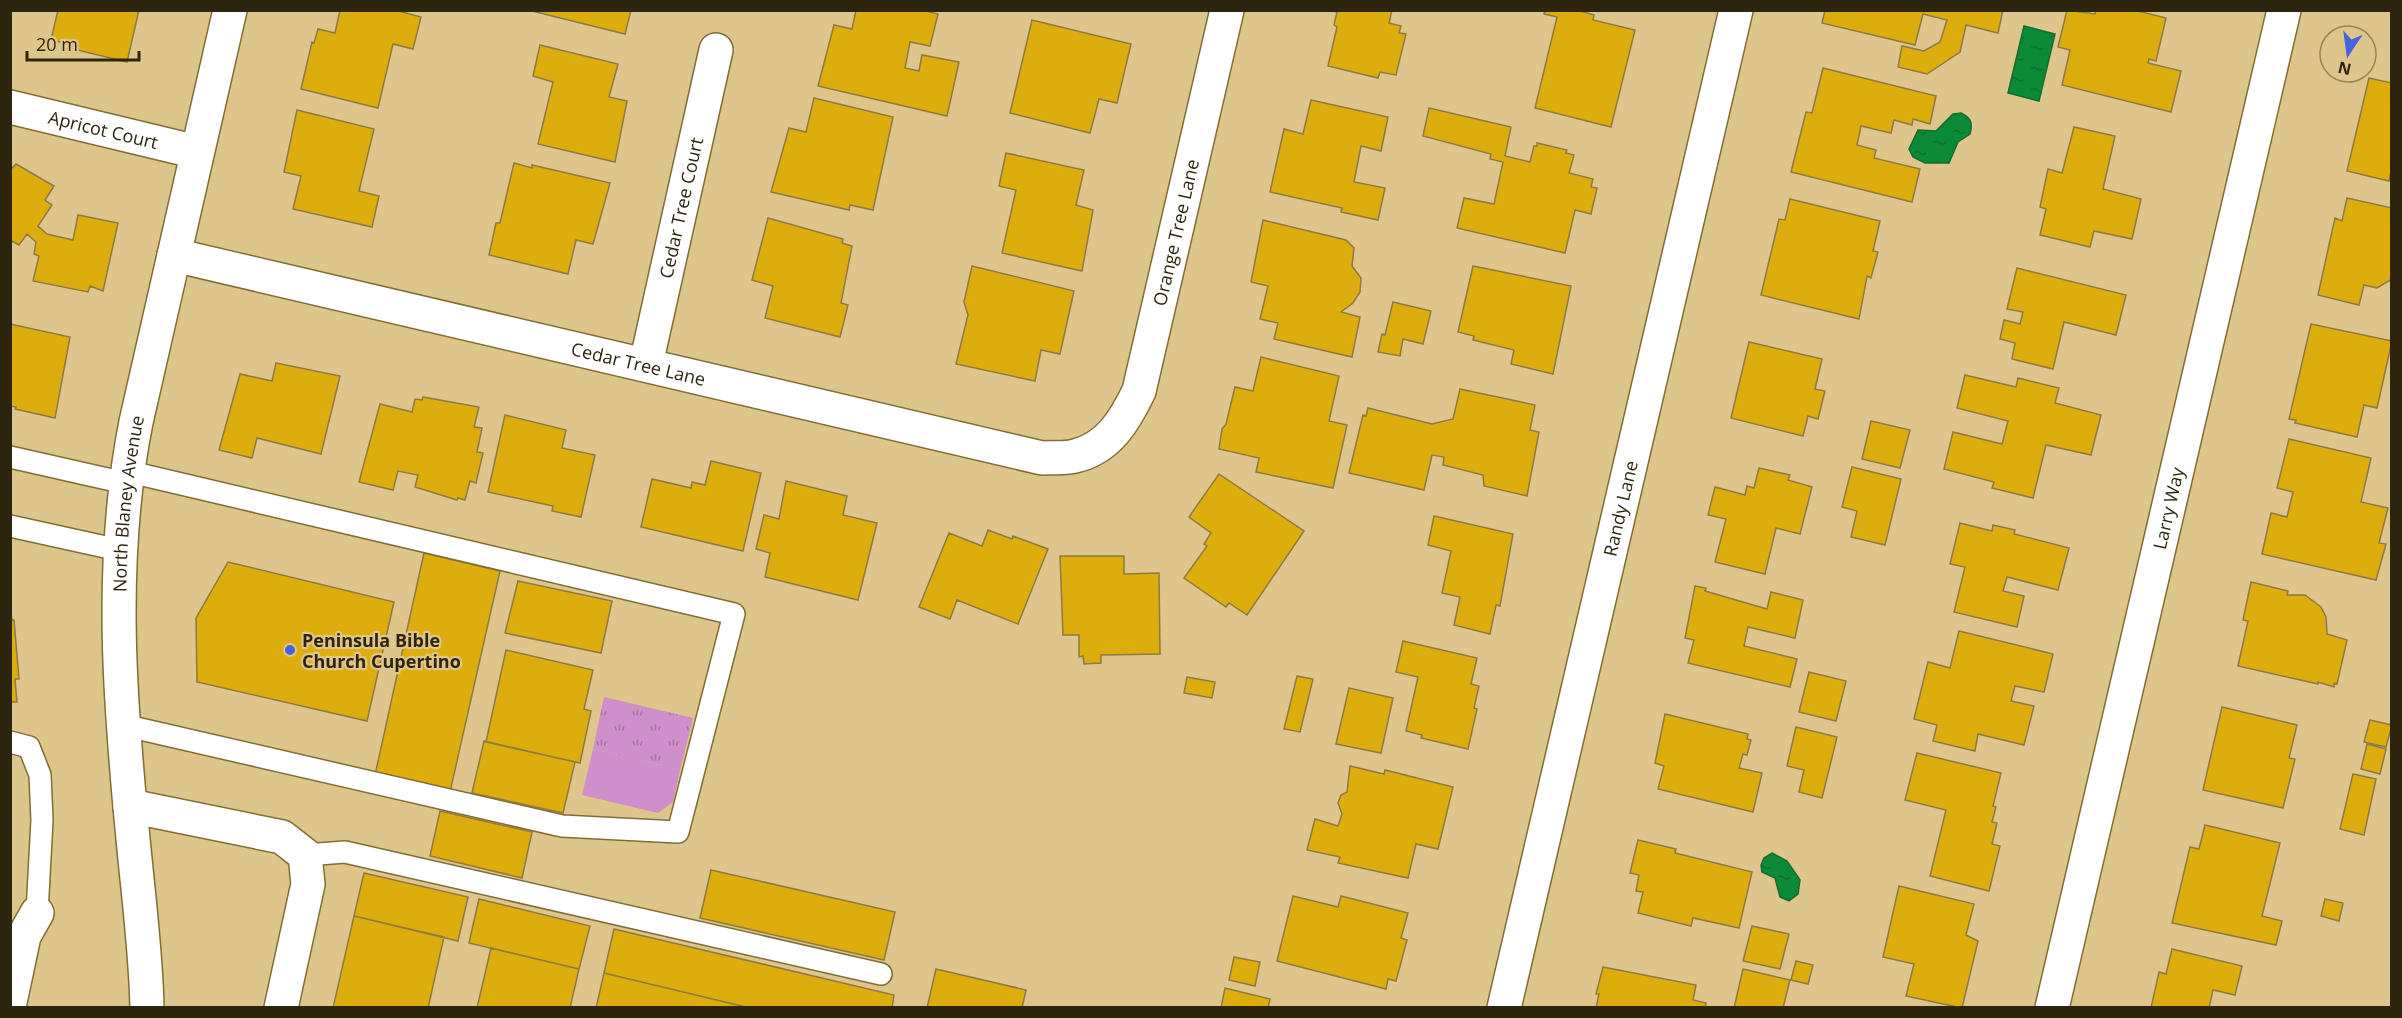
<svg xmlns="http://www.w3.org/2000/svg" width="2402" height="1018" font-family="'Open Sans',sans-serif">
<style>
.grass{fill:#ce8fcb}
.park{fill:url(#park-tufts)}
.water{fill:url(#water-ripples);stroke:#156c2c;stroke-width:1.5}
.building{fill:#dcad0d;stroke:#8f7a42;stroke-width:1.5}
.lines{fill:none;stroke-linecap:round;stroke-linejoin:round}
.service-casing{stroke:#826d35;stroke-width:24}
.minor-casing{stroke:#826d35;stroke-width:36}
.tertiary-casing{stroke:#826d35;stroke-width:36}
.service{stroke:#fff;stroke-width:21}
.minor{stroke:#fff;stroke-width:33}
.tertiary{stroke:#fff;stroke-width:33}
.poi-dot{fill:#4665d9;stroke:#ddc58b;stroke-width:2}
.labels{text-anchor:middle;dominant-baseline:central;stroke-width:4.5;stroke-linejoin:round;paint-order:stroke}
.street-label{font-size:18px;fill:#2e250e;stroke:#ddc58b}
.poi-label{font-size:18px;font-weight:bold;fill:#2e250e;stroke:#ddc58b;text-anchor:start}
</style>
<defs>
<pattern id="park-tufts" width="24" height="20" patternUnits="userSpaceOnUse" patternTransform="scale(1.5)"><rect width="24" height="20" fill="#ce8fcb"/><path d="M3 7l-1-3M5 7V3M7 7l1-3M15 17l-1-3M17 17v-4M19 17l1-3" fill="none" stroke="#a875a3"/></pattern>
<pattern id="water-ripples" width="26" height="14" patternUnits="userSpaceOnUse" patternTransform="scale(1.5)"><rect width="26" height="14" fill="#0a8a39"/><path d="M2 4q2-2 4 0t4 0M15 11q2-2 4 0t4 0" fill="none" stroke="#0b712e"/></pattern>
</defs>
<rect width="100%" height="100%" fill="#ddc58b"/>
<path class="grass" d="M593,749L680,770L673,802L658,813L582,795Z"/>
<path class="park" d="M604,697L693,718L680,770L593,749Z"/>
<path class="water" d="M2024,26L2055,34L2039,101L2008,93Z
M1961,113C1971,118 1973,123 1970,134L1958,142L1949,163H1925L1913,157L1909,149L1918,130L1936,131L1953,114Z
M1772,853L1787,861L1800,880L1798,894L1789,901L1780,897L1775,878L1762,872L1761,865L1764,858Z"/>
<path class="building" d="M58,10H139L127,62L73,49V45L51,40Z
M340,10H395L421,17L413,49L393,44L378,108L301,89L312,42L314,43L318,29L335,33Z
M528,10H631L625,34Z
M856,10H922L938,14L930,46L910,42L905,68L919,71L922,55L959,62L947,116L818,86L834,25L852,29Z
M1329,10H1392L1389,23L1401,26L1399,33L1406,34L1396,75L1380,72L1378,78L1328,66L1337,27L1334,25L1337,12Z
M1545,10H1577L1594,15L1593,20L1635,30L1611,127L1535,108L1557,17L1544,14Z
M1825,10H2003L1998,33L1966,25L1960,52L1927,74L1898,67L1902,46L1924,51L1940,42L1947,20L1923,14L1915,45L1822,23Z
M2067,10L2095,14L2096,10H2134L2166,18L2156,61L2149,59L2148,63L2181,71L2171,112L2062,85L2070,50L2058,47Z
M1032,20L1131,44L1117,103L1099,99L1090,133L1010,113Z
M540,45L618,64L609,97L627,101L615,162L538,144L553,82L533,76Z
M1823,68L1936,96L1930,124L1913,119L1912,125L1894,120L1891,133L1861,126L1857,145L1876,150L1874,158L1920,169L1912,202L1791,172L1806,112L1812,113Z
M2369,78L2392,83V168L2389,181L2347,171Z
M814,98L893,117L873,210L850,205L849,210L771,192L789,128L806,132Z
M1311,100L1388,117L1381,151L1361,146L1354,182L1385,188L1378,220L1341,212L1342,208L1270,192L1284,129L1303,134Z
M1429,108L1511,127L1505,156L1530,162L1534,146H1537V143L1567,150L1566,153L1574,155L1569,173L1593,179L1591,187L1597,188L1591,214L1575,210L1565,253L1457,228L1464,198L1494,204L1503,162L1490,159L1491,154L1423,136Z
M297,110L374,129L359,191L379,196L372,227L293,209L301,176L284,172Z
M2074,127L2115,136L2103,189L2141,199L2132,239L2094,231L2090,247L2040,235L2046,209L2040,207L2048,169L2062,173Z
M1006,153L1084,170L1076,205L1093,210L1082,271L1002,253L1016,190L999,186Z
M514,163L532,168V165L610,183L593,244L576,240L568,274L489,255L496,223H500Z
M16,164L54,186L45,200L52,205L38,226L47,234L73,240L78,215L118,223L103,291L90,286L88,292L33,281L39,256L34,254L36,242L27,234L19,245L10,240V170Z
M2347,198L2392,208V279L2377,288L2364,285L2359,305L2318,295L2335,218L2342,221Z
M1790,199L1880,221L1873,251L1878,252L1871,278L1867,276L1859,319L1761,295L1779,219L1785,220Z
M768,218L843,239L842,243L852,246L841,303L848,305L840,337L765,318L773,286L752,280Z
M1263,220L1346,240L1354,248L1352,266L1361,278L1360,292L1353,303L1341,312L1360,317L1352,357L1274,339L1278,323L1260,319L1268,286L1251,282Z
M972,266L1074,291L1060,354L1041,350L1035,381L956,364L968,315L964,302Z
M1473,266L1571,286L1553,374L1511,364L1514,350L1473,340L1474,336L1458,332Z
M2017,268L2126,295L2116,335L2064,322L2053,369L2012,359L2015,343L2000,339L2004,320L2020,324L2023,312L2007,309Z
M1393,302L1431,311L1423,344L1403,339L1400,356L1378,352L1382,334L1385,335Z
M10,324L70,337L55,418L15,409L16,407L10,406Z
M2311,324L2392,341L2377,408L2364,405L2357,437L2295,423L2296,420L2289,419Z
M1749,342L1822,359L1815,389L1825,391L1818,419L1808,416L1803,436L1731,418Z
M1261,357L1339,376L1329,421L1347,425L1333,488L1256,472L1259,458L1219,449L1222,429L1226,424L1235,387L1253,391Z
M276,363L340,376L321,454L257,438L252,458L219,450L240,374L272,381Z
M1965,375L2016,387L2018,378L2059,388L2055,403L2101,415L2091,455L2046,445L2033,498L1992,488L1994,482L1944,469L1953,432L2002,444L2008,421L1957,408Z
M1460,389L1535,405L1530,430L1539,432L1527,496L1484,486L1483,475L1443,465L1444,457L1432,455L1424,490L1349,473L1363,415L1366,416L1368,408L1432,424L1453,419Z
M423,397L479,407L474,427L482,428L477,452L483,453L476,483L470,481L465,500L458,498L457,500L415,487L418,475L398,471L393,490L359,482L380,404L412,412L415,399L422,400Z
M505,415L566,430L562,448L595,455L581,517L552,511L553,506L488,492Z
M1871,421L1910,430L1900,468L1862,459Z
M2289,439L2371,458L2361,502L2388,508L2379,543L2386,544L2376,580L2262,554L2271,513L2287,517L2293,492L2277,488Z
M711,461L761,473L743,551L641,527L652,479L691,488L692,482L705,485Z
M1852,467L1901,479L1885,545L1851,537L1857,511L1842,507Z
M1759,468L1790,475L1788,480L1812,487L1800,534L1776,528L1765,574L1715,562L1726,519L1708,515L1715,487L1745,495L1747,486L1754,488Z
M1219,474L1304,531L1247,615L1229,603L1226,607L1184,578L1207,546L1204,544L1211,533L1189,517Z
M786,481L847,496L843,515L877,523L858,600L765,577L770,553L756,549L764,515L779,519Z
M1434,516L1513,534L1500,606L1496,605L1490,634L1454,625L1460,597L1442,593L1451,551L1428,545Z
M1960,523L1992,531L1993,525L2015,530L2014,534L2069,548L2058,590L2007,577L2003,591L2024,596L2017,627L1954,612L1965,567L1950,564Z
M988,530L1012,539L1013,536L1048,549L1018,624L957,600L950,619L919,607L949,533L982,546Z
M424,553L500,571L450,792L375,775Z
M1060,556H1124V574L1159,573L1160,654L1101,655V663L1084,664L1083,656L1079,657V635H1063Z
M228,562L394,602L367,721L197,682L196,618Z
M518,581L612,601L601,653L505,633Z
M2251,582L2288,591L2287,595H2305L2321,607L2326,617L2327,634L2347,640L2337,684L2334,683V687L2318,682V684L2238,666L2248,621L2243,620Z
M1695,586L1706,588L1705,591L1767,609L1771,592L1803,600L1795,638L1748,627L1744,646L1797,659L1790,687L1688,663L1694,640L1685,638Z
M10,609L12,620H14L19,679H15L17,702H10Z
M1959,631L2053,654L2044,692L2015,686L2011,701L2034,706L2024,745L1978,734L1975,751L1933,741L1937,725L1914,719L1928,662L1950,668Z
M1403,641L1477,658L1471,684L1479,686L1474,708L1477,709L1468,749L1421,738L1422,735L1406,731L1418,677L1396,672Z
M506,650L593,670L584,709L591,711L580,763L486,742Z
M1809,672L1846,681L1836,721L1799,712Z
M1297,676L1313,679L1300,732L1284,729Z
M1187,677L1215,682L1212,698L1184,693Z
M1349,688L1393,698L1381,753L1336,744Z
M2222,707L2297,725L2289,758L2295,759L2283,808L2203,790Z
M1665,714L1748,734L1747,739L1751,740L1747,755L1743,754L1739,768L1762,773L1753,812L1658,789L1664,766L1655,763Z
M2370,720L2392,725L2386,747L2364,742Z
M1796,727L1837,737L1822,798L1799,792L1804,770L1787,766Z
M484,741L575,762L563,813L472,793Z
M2367,744L2386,749L2380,774L2361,769Z
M1917,753L2001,773L1993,806L1996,807L1992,822L1997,823L1992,844L2000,846L1989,891L1930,876L1946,810L1905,800Z
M1350,766L1384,774L1385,770L1453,787L1438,849L1416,844L1408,878L1338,863L1340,857L1307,850L1315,819L1338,826L1342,814L1338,803L1341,795L1347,792Z
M2353,774L2376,779L2364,835L2340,829Z
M440,811L532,832L522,878L430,856Z
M2205,825L2280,843L2262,916L2282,921L2276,945L2172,923L2190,847L2199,849Z
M1638,840L1676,849L1675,853L1752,872L1739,928L1693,918L1691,926L1638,913L1643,892L1636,891L1639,875L1630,873Z
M711,870L895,912L884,960L700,918Z
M364,873L468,897L458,941L354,916Z
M1899,886L1974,904L1966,935L1978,941L1962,1008L1906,996L1914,964L1883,957Z
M1293,896L1338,907L1341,896L1408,913L1401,938L1407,940L1396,981L1388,979L1386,989L1277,961Z
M479,899L590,926L579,969L469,943Z
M2325,899L2343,903L2339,921L2321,916Z
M354,916L444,937L428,1008H333Z
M1752,926L1789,934L1780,969L1743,961Z
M614,929L894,995L892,1008H750L604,973Z
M491,948L579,969L570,1008H477Z
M2172,949L2242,966L2235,995L2213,990L2209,1008H2151L2159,972L2166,974Z
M1234,957L1260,962L1255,986L1229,980Z
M1796,961L1813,965L1808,984L1791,980Z
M1603,967L1696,985L1693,1000L1706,1003L1705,1008H1596L1599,994H1596Z
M936,969L1026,990L1022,1008H927Z
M1743,969L1790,980L1783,1008H1734Z
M604,973L750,1008H596Z
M1225,988L1270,999L1268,1008H1221Z"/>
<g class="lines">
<defs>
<path id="service" d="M10,457L125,483
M10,526L119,550
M123,725L562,826L678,832L734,614L126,471
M10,742L29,747L40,775L42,820L37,913
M305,855L345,852L881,974"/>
<g id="minor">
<path id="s1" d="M10,107L197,152"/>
<path id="s2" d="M174,255L1042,458C1052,457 1065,459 1075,456C1109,448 1125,420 1139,391L1227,10"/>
<path id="s3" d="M646,364L716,50"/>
<path d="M130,806L282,837L305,855L308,884L281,1008"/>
<path d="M10,1002L24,936L37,913"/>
<path id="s4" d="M1504,1008L1736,10"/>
<path id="s5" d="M2052,1008L2284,10"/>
</g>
<g id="tertiary">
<path id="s6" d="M147,1008C146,955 139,901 134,849C120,707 108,563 136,422L230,10"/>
</g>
</defs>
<use href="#service" class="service-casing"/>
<use href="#minor" class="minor-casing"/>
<use href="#tertiary" class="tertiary-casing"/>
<use href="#service" class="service"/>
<use href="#minor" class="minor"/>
<use href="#tertiary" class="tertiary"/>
</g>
<circle class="poi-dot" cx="290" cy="650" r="6"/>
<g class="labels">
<g class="street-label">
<text stroke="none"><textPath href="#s1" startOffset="96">Apricot Court</textPath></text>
<text stroke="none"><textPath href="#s3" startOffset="160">Cedar Tree Court</textPath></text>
<text stroke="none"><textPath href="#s2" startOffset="1182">Orange Tree Lane</textPath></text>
<text stroke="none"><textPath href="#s2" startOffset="477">Cedar Tree Lane</textPath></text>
<text stroke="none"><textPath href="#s6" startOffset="506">North Blaney Avenue</textPath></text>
<text stroke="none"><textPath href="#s4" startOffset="513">Randy Lane</textPath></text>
<text stroke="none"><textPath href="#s5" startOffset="513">Larry Way</textPath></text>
</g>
<g class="poi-label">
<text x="302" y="640">Peninsula Bible<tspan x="302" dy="21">Church Cupertino</tspan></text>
</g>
</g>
<rect width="2402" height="1018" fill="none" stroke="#2e250e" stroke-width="24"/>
<g transform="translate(2348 54) rotate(193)"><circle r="28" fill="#ddc58b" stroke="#978559" stroke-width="1.5"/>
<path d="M0-4.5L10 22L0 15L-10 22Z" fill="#4665d9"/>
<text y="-9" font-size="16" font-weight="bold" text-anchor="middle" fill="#2e250e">N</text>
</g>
<path d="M27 51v9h112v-9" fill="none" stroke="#2e250e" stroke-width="3"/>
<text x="36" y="51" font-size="18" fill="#2e250e" stroke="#ddc58b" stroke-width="4.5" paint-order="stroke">20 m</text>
</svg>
